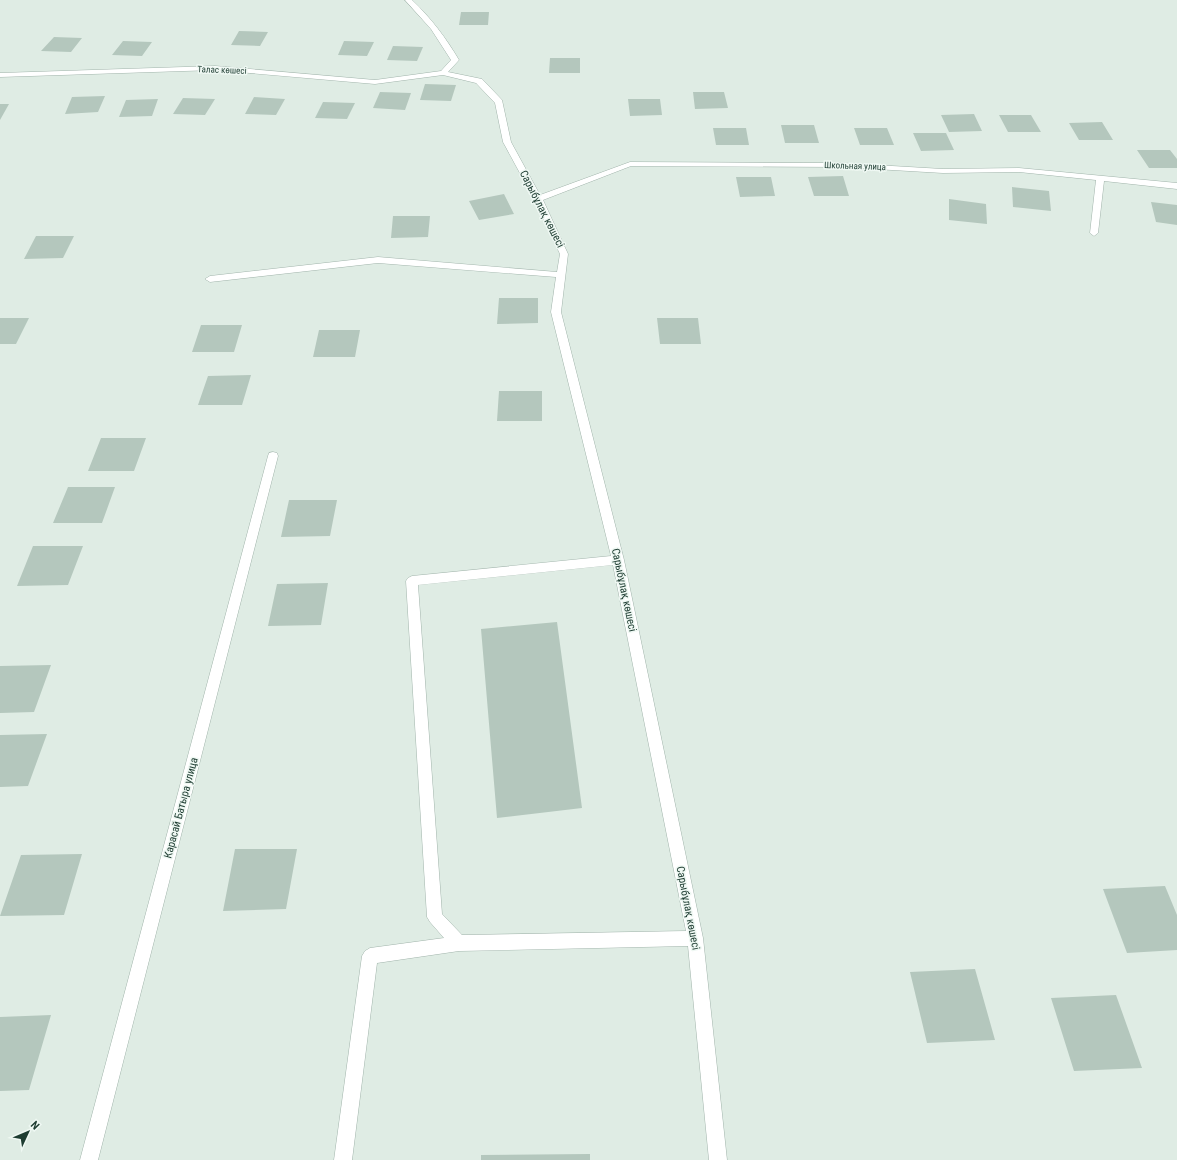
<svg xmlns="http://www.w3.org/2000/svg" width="1177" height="1160" font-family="'Roboto Condensed',sans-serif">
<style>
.building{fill:#b4c7bd}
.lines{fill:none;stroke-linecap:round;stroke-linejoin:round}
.minor-casing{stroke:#a1b4ab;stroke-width:1}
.minor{fill:#fff;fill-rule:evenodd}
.labels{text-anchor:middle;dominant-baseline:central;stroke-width:3;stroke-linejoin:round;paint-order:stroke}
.far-street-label{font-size:9px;fill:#1e3d32;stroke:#eff8f3}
.street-label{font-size:11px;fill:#1e3d32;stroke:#eff8f3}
</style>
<rect width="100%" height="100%" fill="#dfece4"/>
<path class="building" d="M461,12H489L488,25H459Z
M239,31L268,32L260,46L231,45Z
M54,37L82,38L71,52L41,51Z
M123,41L152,42L142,56L112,55Z
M344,41L374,42L367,56L338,55Z
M393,46L423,47L417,61L387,60Z
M550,58H580V73H549Z
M425,84L456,85L451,101L420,100Z
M380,92L411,93L405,110L373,108Z
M693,92H724L728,108L695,109Z
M105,96L98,112L65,114L72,97Z
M254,97L285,99L276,115L245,114Z
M183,98L215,99L205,115L173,114Z
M158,99L152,116L119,117L126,100Z
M628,99H660L662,115L630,116Z
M323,102L355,103L347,119L315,118Z
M0,104H9L0,120Z
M974,114L982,131L949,132L941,115Z
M999,115H1031L1041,132H1008Z
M1102,122L1113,140H1079L1069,123Z
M781,125H814L819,143H785Z
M713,128H746L749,145H716Z
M854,128H887L894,145H860Z
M913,133H946L954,150L921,151Z
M1137,150H1170L1177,159V168H1149Z
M843,176L849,196H814L808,177Z
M736,177H771L775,196L740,197Z
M1012,187L1049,191L1051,211L1013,207Z
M504,194L514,214L479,220L469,201Z
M949,199L986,204L987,224L949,220Z
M1151,202L1177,205V225L1156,222Z
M393,216H430L428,237L391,238Z
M36,236H74L63,258L24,259Z
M499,298H538V323L497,324Z
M0,318H29L16,344H0Z
M657,318H698L701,344H660Z
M201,325H242L234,352H192Z
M319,330H360L355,357H313Z
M251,375L242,405H198L208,376Z
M499,391H542V421H497Z
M101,438H146L134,471H88Z
M68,487H115L102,523H53Z
M289,500H337L330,536L281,537Z
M33,546H83L68,585L17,586Z
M328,583L321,625L268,626L277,584Z
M557,622L582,808L497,818L481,629Z
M51,665L34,712L0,713V666Z
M47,734L28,786L0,787V735Z
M235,849H297L286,909L223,911Z
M82,854L64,915L0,916L21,855Z
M1165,886L1177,915V950L1127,953L1103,889Z
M975,969L995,1040L927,1043L910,972Z
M1116,995L1142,1068L1074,1071L1051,998Z
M51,1015L29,1090L0,1091V1017Z
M590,1154V1160H481V1155Z"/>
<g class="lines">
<defs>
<path id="minor" d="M405,0H412C431,18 446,38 459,60L448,72L482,79L502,100L511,142L540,195L630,162L841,163L943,169L1019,168L1177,183V189L1104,181L1098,233L1094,236L1090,233L1096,180L1019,172L943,173L841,167L631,166L543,200L568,254L561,312L624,560L703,938L727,1160H709L688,946L459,951L377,963L352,1160H334L362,956L365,951L370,948L444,938L430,922L427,917L406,581L408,578L412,576L611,556L551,312L556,277L378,263L210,282L205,279L210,276L378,257L557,272L560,254L534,199L503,142L495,103L476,83L443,75L375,84L215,70L0,77V73L215,66L375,80L441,71L451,60L431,29ZM613,565L686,931L462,935L442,914L418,585Z
M273,452L277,453L278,456L98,1160H80L268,456L269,453Z"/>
</defs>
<use href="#minor" class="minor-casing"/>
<use href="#minor" class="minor"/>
</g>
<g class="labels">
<g class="far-street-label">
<text transform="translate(222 70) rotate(2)">Талас көшесі</text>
<text transform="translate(855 166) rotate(2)">Школьная улица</text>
</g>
<g class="street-label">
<text transform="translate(542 209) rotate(63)">Сарыбұлақ көшесі</text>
<text transform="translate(624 590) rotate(78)">Сарыбұлақ көшесі</text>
<text transform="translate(181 808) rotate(-75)">Карасай Батыра улица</text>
<text transform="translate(688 908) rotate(79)">Сарыбұлақ көшесі</text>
</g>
</g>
<g transform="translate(28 1132) rotate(46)" stroke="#eff8f3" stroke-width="3" paint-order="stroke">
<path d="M0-3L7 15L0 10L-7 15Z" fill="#1e3d32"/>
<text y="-6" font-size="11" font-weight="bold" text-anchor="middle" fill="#1e3d32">N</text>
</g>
</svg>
